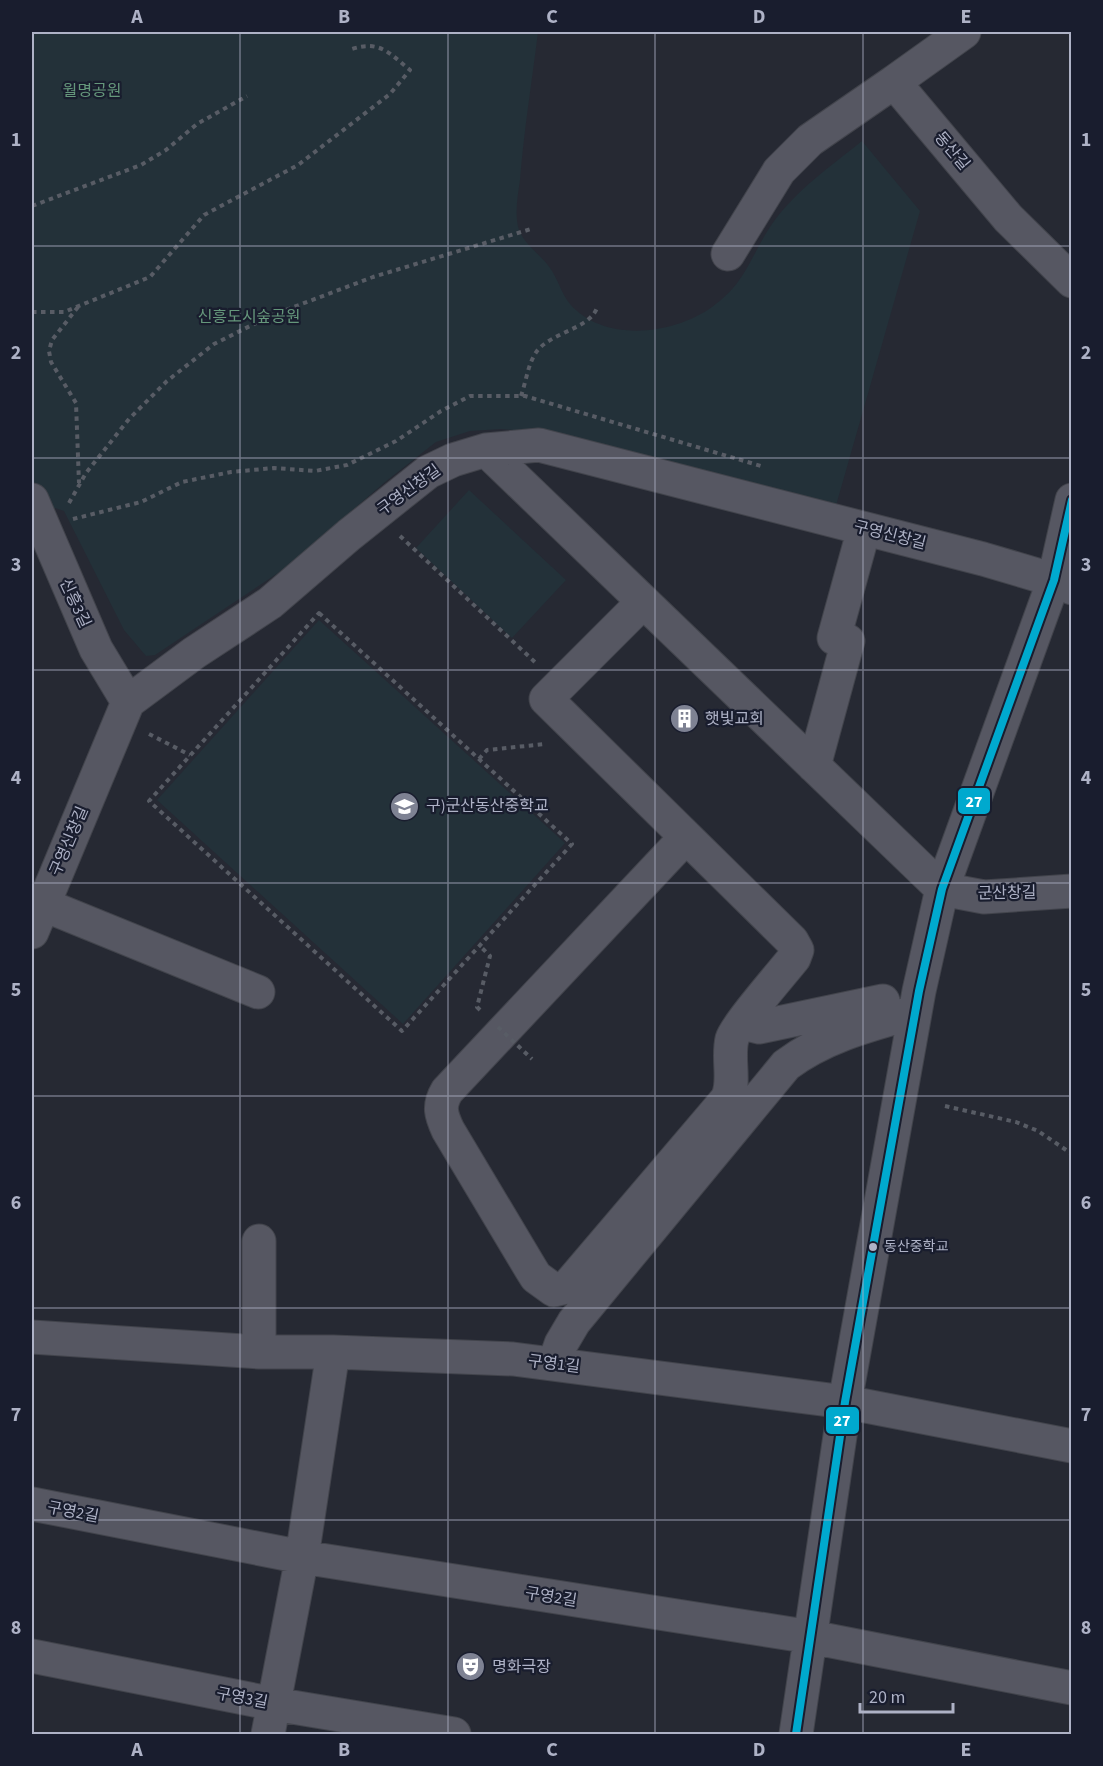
<svg xmlns="http://www.w3.org/2000/svg" width="1103" height="1766" font-family="'Source Sans 3','Noto Sans KR',sans-serif">
<style>
.green{fill:#233139}
.lines{fill:none;stroke-linecap:round;stroke-linejoin:round}
.minor-casing{stroke:#42444c;stroke-width:35}
.path{stroke:#585c65;stroke-width:4;stroke-dasharray:4.5 4.5;stroke-linecap:butt}
.minor{stroke:#565762;stroke-width:33}
.path-bridge{stroke:#585c65;stroke-width:4;stroke-dasharray:4.5 4.5;stroke-linecap:butt}
.bus-1-casing{stroke:#191d2e;stroke-width:12}
.bus-1{stroke:#00a9ce;stroke-width:8}
.grid{fill:none;stroke:#aeb2c6;stroke-width:1.5;stroke-opacity:0.55}
.bus-dot{fill:#aeb2c6;stroke:#191d2e;stroke-width:2}
.labels{text-anchor:middle;dominant-baseline:central;stroke-width:4.5;stroke-linejoin:round;paint-order:stroke}
.bus-label{font-size:14px;fill:#aeb2c6;stroke:#191d2e;text-anchor:start}
.park-label{font-size:16px;fill:#65977b;stroke:#191d2e}
.street-label{font-size:16px;fill:#aeb2c6;stroke:#191d2e}
.poi-label{font-size:16px;fill:#aeb2c6;stroke:#191d2e;text-anchor:start}
.line-badge{stroke:#191d2e;stroke-width:2}
.badge-label{font-size:16px;text-anchor:middle;font-weight:bold;fill:#fff}
.neatline{fill:none;stroke:#aeb2c6;stroke-width:2}
.grid-label{font-size:20px;text-anchor:middle;font-weight:bold;fill:#aeb2c6}
</style>
<rect width="100%" height="100%" fill="#262933"/>
<path class="green" d="M32,32H538C532,81 524,130 520,180C518,195 514,214 519,230C524,244 542,256 550,268C558,279 561,293 570,304C604,343 673,335 712,307C747,282 750,256 772,224C795,191 831,166 862,141L920,211L835,509L547,433L501,429L470,431L436,442L385,482L287,567L155,655L146,656L124,630L64,511L55,508L32,515Z
M469,490L566,580L512,638L416,548Z
M319,620L565,843L403,1024L157,800Z"/>
<g class="lines">
<defs>
<path id="minor" d="M964,32L894,82L1008,218L1072,281
M728,254L779,171L810,140L894,82
M486,450L942,889L984,897L1072,891
M32,500L96,649L128,702
M643,602L546,699L792,941L797,950L794,958C783,972 735,1027 732,1039C727,1059 736,1082 727,1099L567,1287L554,1290L536,1277L531,1269L448,1130C441,1115 438,1106 447,1091L686,837
M814,766L848,641L834,638L864,529
M42,904L258,992
M32,932L128,702L194,653L270,603L349,535L428,472L453,460L486,450L539,445L983,559L1054,580L1072,588
M743,1023L759,1027L883,1001
M259,1241V1352
M32,1337L259,1352H333L513,1359L845,1402L1072,1446
M554,1364L561,1344L574,1322L786,1065C825,1036 869,1025 915,1012
M32,1504L302,1557L811,1637L1072,1688
M32,1656L274,1704L454,1734
M268,1734L302,1557L333,1352
M796,1734L845,1402L919,991L942,889L1054,580L1072,500"/>
</defs>
<use href="#minor" class="minor-casing"/>
<path class="path" d="M32,206L141,165L166,150L197,124L247,96
M78,307L52,340L49,351L51,362L76,403L79,483
M32,312H64L150,277L204,215L298,165L390,94L410,70C389,53 380,40 352,49
M521,396C526,382 528,363 537,351C552,332 589,329 597,308
M69,503L86,473L129,419L167,381L214,344L270,316L373,277L531,229
M73,519L141,502L182,482L231,472L274,468L315,471L347,465L396,441L441,411L470,396H525L761,466
M400,536L537,664
M319,613L572,844L402,1031L149,801Z
M149,734L190,755
M479,759L487,750L545,744
M480,1010L477,1007L490,956L480,946
M945,1106L1016,1122L1038,1131L1072,1154"/>
<use href="#minor" class="minor"/>
<path class="path-bridge" d="M498,1027L532,1059"/>
<defs>
<path id="bus-1" d="M796,1734L845,1402L919,991L942,889L1054,580L1072,500"/>
</defs>
<use href="#bus-1" class="bus-1-casing"/>
<use href="#bus-1" class="bus-1"/>
</g>
<path class="grid" d="M240,32V1734M448,32V1734M655,32V1734M863,32V1734M32,246H1072M32,458H1072M32,670H1072M32,883H1072M32,1096H1072M32,1308H1072M32,1520H1072"/>
<defs>
<symbol id="building-disc" viewBox="-11 -11 22 22"><circle r="9.5" fill="#7e8293" stroke="#191d2e"/><path d="M-4-6H4V6H1V3H-1V6H-4ZM-2.5-4.3h1.7v1.8h-1.7ZM.8-4.3h1.7v1.8H.8ZM-2.5-1h1.7V.8h-1.7ZM.8-1h1.7V.8H.8Z" fill="#fff"/></symbol>
<symbol id="school-disc" viewBox="-11 -11 22 22"><circle r="9.5" fill="#7e8293" stroke="#191d2e"/><path d="M0-5L7-2L0 1L-7-2ZM-4 1L0 2.5L4 1V4Q0 6-4 4Z" fill="#fff"/></symbol>
<symbol id="theatre-disc" viewBox="-11 -11 22 22"><circle r="9.5" fill="#7e8293" stroke="#191d2e"/><path d="M-5-5.5Q0-4 5-5.5V0Q5 5 0 6Q-5 5-5 0ZM-3.3-2.5H-1v1.5H-3.3ZM1-2.5H3.3v1.5H1ZM-2.8 1Q0 5.5 2.8 1Z" fill="#fff"/></symbol>
</defs>
<g fill-rule="evenodd">
<use href="#building-disc" x="668" y="702" width="33" height="33"/>
<use href="#school-disc" x="388" y="790" width="33" height="33"/>
<use href="#theatre-disc" x="454" y="1650" width="33" height="33"/>
</g>
<circle class="bus-dot" cx="873" cy="1247" r="5"/>
<g class="labels">
<g class="bus-label">
<text x="884" y="1247">동산중학교</text>
</g>
<g class="park-label">
<text x="92" y="91">월명공원</text>
<text x="249" y="317">신흥도시숲공원</text>
</g>
<g class="street-label">
<text transform="translate(952 151) rotate(50)">동산길</text>
<text transform="translate(409 490) rotate(-36)">구영신창길</text>
<text transform="translate(890 535) rotate(14)">구영신창길</text>
<text transform="translate(75 603) rotate(65)">신흥3길</text>
<text transform="translate(69 841) rotate(-67)">구영신창길</text>
<text transform="translate(1007 893) rotate(-1)">군산창길</text>
<text transform="translate(554 1364) rotate(7)">구영1길</text>
<text transform="translate(73 1512) rotate(11)">구영2길</text>
<text transform="translate(551 1597) rotate(9)">구영2길</text>
<text transform="translate(242 1698) rotate(11)">구영3길</text>
</g>
<g class="poi-label">
<text x="705" y="719">햇빛교회</text>
<text x="426" y="806">구)군산동산중학교</text>
<text x="492" y="1667">명화극장</text>
</g>
</g>
<g class="line-badge">
<rect x="957" y="787" width="34" height="28" rx="6" fill="#00a9ce"/>
<rect x="825" y="1406" width="35" height="29" rx="6" fill="#00a9ce"/>
</g>
<g class="badge-label">
<text x="974" y="807">27</text>
<text x="842" y="1426">27</text>
</g>
<rect width="1103" height="1766" fill="none" stroke="#191d2e" stroke-width="66"/>
<path d="M860 1703v9h93v-9" fill="none" stroke="#aeb2c6" stroke-width="3"/>
<text x="869" y="1703" font-size="18" fill="#aeb2c6" stroke="#191d2e" stroke-width="4.5" paint-order="stroke">20 m</text>
<rect x="33" y="33" width="1037" height="1700" class="neatline"/>
<g class="grid-label">
<text x="137" y="23">A</text>
<text x="344" y="23">B</text>
<text x="552" y="23">C</text>
<text x="759" y="23">D</text>
<text x="966" y="23">E</text>
<text x="16" y="146">1</text>
<text x="1086" y="146">1</text>
<text x="16" y="359">2</text>
<text x="1086" y="359">2</text>
<text x="16" y="571">3</text>
<text x="1086" y="571">3</text>
<text x="16" y="784">4</text>
<text x="1086" y="784">4</text>
<text x="16" y="996">5</text>
<text x="1086" y="996">5</text>
<text x="16" y="1209">6</text>
<text x="1086" y="1209">6</text>
<text x="16" y="1421">7</text>
<text x="1086" y="1421">7</text>
<text x="16" y="1634">8</text>
<text x="1086" y="1634">8</text>
<text x="137" y="1756">A</text>
<text x="344" y="1756">B</text>
<text x="552" y="1756">C</text>
<text x="759" y="1756">D</text>
<text x="966" y="1756">E</text>
</g>
</svg>
